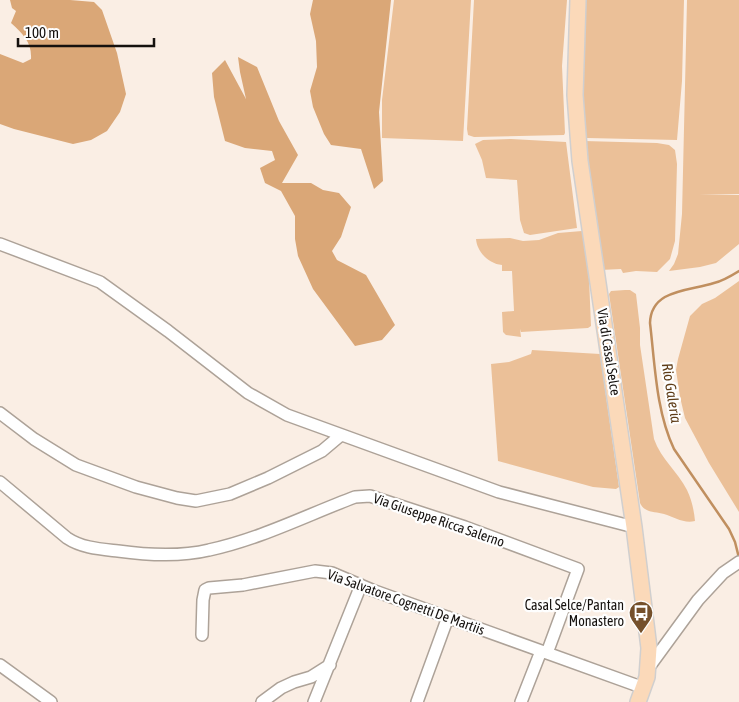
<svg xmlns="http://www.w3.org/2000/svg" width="739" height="702" font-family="'Asap Condensed',sans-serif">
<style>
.green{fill:#ebc098}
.forest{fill:#daa777}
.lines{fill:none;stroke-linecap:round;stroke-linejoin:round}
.stream{stroke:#c08f5f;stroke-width:2.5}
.minor-casing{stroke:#ada298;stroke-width:14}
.major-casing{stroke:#d0cfcf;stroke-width:18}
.minor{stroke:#fff;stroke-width:11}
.major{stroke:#fbd9b9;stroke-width:15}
.labels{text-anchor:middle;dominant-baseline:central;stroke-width:4.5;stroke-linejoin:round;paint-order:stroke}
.street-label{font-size:14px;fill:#15110e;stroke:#fefefe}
.poi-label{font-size:14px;fill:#15110e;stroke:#fefefe;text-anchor:end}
.water-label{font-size:15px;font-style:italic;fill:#5e3c17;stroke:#fefefe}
</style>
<rect width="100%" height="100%" fill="#faeee4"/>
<path class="green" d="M394,0H471L463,141L382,138V100Z
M474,0H567L562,66L565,133L564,135L474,137L468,135L467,129Z
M585,0H684L682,81L677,140L587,138L584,136L581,100Z
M687,0H739V194H699L739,195V244L716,263L700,267L669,271L674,264L678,254L682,214Z
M511,139L566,142L577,228L530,235L524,233L520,220L517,180L486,178L482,160L475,144L483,140Z
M584,141L657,143L669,145L675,150L677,164L675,241L670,259L657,272L636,271L623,273L621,269L600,270Z
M582,231L589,278L591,326L588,328L521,332L520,329L521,337L506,335L503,332L502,312L514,311L512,271H502V265C489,264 477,252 476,239L510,238L523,241L539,240L558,233Z
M739,281V512L709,463L685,418L680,397L676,370L678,359L690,316L702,304L715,298Z
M625,290H630L636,294L640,328V345L654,439C661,459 678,472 687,490C692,500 694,511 695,521C684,524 674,517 664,514C658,512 651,513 645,509C643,508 641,505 640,503L609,294L611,291Z
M532,350L600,354L619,487L616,489L593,487L498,461L491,364L509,362L531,354Z"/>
<path class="forest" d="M10,0H70L94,2L102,10L117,53L126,94L120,112L107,131L91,140L73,144L14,129L0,124V54L23,63L31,59C32,42 23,34 11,23L16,11L12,8Z
M313,0H391L379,112L383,181L374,189L361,149L331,145L324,134L313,107L310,91L317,67L316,41L310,14Z
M238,57L257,67L279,121L298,155L282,183H311L323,190L339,193L351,207L341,237L332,251L337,260L366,275L395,325L382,340L355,346L313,289L298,256L295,239V216L281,191L265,183L260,168L275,160L272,151L245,148L225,141L214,97L212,73L225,60L246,99L240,72Z"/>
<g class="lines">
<path class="stream" d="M739,271C731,276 723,281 714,283C689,291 651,289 650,323C655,365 656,411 674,449L729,529L735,542L739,558"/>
<defs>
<path id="minor" d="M0,244L100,282L168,331L248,393L287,415L499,492L634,527
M0,413L34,439L76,465L136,487L177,498L196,501L230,494L268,478L322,451L341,435
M0,482L67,538C82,548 100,549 118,551C147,555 180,557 209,550C260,539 307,515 355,497L370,496L465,527L578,569L547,653
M202,635L203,600L205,590L209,588L243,585L315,571L332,573L372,590L644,688
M0,665L51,702
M649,667L698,600L723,573L739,562
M262,702L281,688L294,682L311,677L330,665
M314,702L361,585
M417,702L448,617
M521,702L541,651"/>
<path id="major" d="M578,0L575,95L580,161L634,527L649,648L647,677L638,702"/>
</defs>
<use href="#minor" class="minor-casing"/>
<use href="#major" class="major-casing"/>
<use href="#minor" class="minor"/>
<use href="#major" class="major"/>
</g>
<defs>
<symbol id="bus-pin" viewBox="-11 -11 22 30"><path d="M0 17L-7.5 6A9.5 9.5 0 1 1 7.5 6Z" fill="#75502b" stroke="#fefefe"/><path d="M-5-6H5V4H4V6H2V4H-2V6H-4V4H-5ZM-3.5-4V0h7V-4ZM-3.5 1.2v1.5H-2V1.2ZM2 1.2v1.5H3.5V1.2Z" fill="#fff"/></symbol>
</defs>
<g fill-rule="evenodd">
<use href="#bus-pin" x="627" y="599" width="28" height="38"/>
</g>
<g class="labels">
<g class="street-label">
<text transform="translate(609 352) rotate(81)">Via di Casal Selce</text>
<text transform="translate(439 520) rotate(19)">Via Giuseppe Ricca Salerno</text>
<text transform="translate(406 602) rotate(20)">Via Salvatore Cognetti De Martiis</text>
</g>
<g class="poi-label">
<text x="624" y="605">Casal Selce/Pantan<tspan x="624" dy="16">Monastero</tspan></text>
</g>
<g class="water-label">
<text transform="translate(672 393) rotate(81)">Rio Galeria</text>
</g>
</g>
<path d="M18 38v8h136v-8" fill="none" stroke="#15110e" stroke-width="2.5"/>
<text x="25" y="38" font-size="15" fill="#15110e" stroke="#fefefe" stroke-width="4" paint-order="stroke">100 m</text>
</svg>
